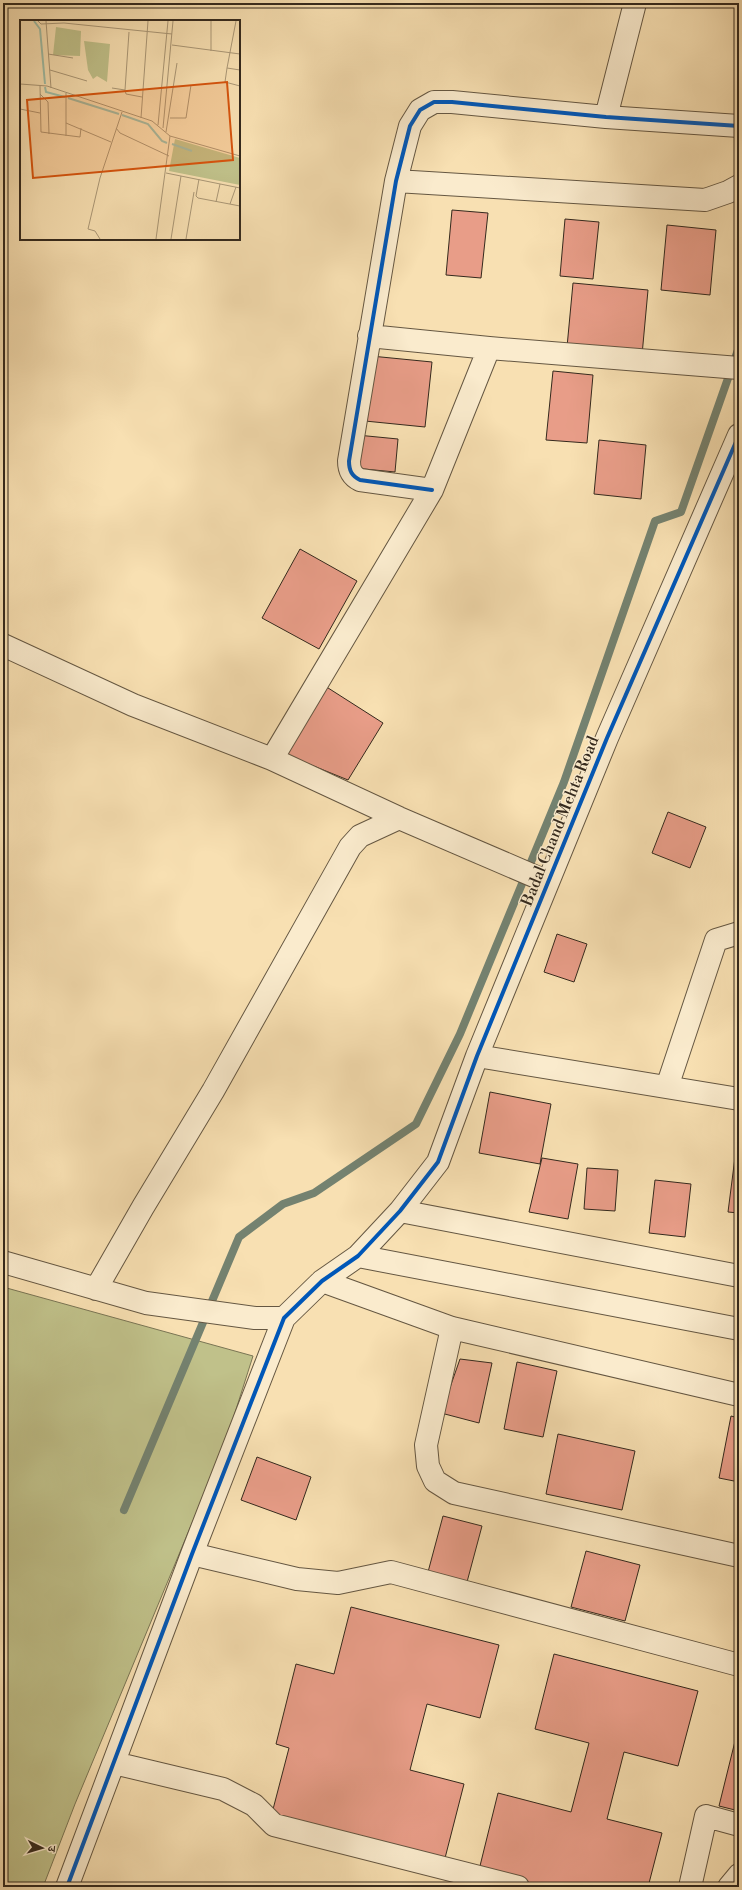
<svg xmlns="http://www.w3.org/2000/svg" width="742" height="1890" font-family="'Libre Bodoni','Noto Serif Devanagari',serif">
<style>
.green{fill:#c0c18a;stroke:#7a7554}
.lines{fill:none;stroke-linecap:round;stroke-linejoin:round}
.stream{stroke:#748270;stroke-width:8}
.building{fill:#e89d88;stroke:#34291d}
.minor-casing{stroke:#655742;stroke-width:24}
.minor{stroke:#faebcd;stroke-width:22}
.cycleway-casing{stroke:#faebcd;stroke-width:6}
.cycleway{stroke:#0057b8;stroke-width:4}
.labels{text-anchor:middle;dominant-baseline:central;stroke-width:3;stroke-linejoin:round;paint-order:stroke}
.street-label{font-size:16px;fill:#34291d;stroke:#faebcd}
.inset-river{fill:none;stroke:#9fbea7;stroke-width:2}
.inset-road{fill:none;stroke:#aa9776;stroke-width:1}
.view{fill:#d6540e;fill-opacity:0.15;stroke:#d6540e;stroke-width:2}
.inset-edge{fill:none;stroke:#34291d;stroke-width:2}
</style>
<rect width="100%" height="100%" fill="#f8e0b2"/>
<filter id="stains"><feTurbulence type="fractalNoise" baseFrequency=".005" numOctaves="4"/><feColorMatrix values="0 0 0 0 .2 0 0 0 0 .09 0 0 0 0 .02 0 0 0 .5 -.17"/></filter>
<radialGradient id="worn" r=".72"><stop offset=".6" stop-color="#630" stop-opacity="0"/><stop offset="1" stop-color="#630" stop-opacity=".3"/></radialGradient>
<path class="green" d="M3,1287L253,1356L225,1444L75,1804L43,1887H3Z"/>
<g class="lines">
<path class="stream" d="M124,1510L239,1237L283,1204L314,1193L416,1124L460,1034L564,782L655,521L681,512L739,347"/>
</g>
<path class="building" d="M452,210L488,213L481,278L446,275Z
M565,219L599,222L593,279L560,276Z
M667,225L716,230L710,295L661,290Z
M573,283L648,290L642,355L567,347Z
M371,356L432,362L425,427L365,421Z
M553,371L593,375L587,443L546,440Z
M357,435L398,439L395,472L354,468Z
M599,440L646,445L641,499L594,494Z
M300,549L357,581L319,649L262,618Z
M325,686L383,723L348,780L284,754Z
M668,812L706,827L690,868L652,853Z
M557,934L587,944L574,982L544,972Z
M739,1047V1084L735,1083Z
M490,1092L551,1104L540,1164L479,1153Z
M739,1126V1213L728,1212Z
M542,1158L578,1164L568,1219L529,1212Z
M587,1168L618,1170L615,1211L584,1209Z
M655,1180L691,1184L685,1237L649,1233Z
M460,1359L492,1363L479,1423L441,1413Z
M517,1362L557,1371L543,1437L504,1429Z
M731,1416L739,1418V1482L719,1478Z
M558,1434L635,1451L622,1510L546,1494Z
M257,1457L311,1477L296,1520L241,1500Z
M443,1516L482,1526L467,1582L428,1572Z
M586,1551L640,1565L625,1621L571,1607Z
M351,1607L499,1645L480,1718L427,1704L410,1770L464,1784L444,1862L271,1817L289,1748L276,1744L296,1664L334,1674Z
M554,1654L698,1691L678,1766L624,1752L607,1819L662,1833L648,1887H546L479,1870L498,1793L571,1812L589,1743L535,1729Z
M739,1725V1811L719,1806Z"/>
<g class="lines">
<defs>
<path id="minor" d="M606,117L635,3
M396,181L705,200L728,192L739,186
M369,336L489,348L739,368
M432,490L360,480C352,476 349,471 349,461L396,181L410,126L420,110L434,102H452L606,117L739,126
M3,645L133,705L272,759L399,818L548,882
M272,759L432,490L489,348
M477,1056L739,1099
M667,1087L716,940L739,933
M400,1211L739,1276
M358,1256L739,1329
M3,1262L146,1303L255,1318H284
M322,1281L452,1328L739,1395
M96,1289L143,1207L213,1091L350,847L360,836L399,818
M452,1328L426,1445L428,1466L435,1481L454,1493L739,1556
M192,1554L297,1579L338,1583L391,1572L739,1665
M114,1763L223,1789L254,1805L274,1825L518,1887
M67,1887L192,1554L284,1318L322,1281L358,1256L400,1211L438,1162L477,1056L607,738L739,435
M690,1887L706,1816L739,1825
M729,1887L739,1875"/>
</defs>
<use href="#minor" class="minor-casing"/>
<use href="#minor" class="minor"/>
<defs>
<path id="cycleway" d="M432,490L360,480C352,476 349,471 349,461L396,181L410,126L420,110L434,102H452L606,117L739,126
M67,1887L192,1554L284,1318L322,1281L358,1256L400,1211L438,1162L477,1056L607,738L739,435"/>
</defs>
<use href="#cycleway" class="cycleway-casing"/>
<use href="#cycleway" class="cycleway"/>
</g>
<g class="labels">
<g class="street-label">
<text transform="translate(560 821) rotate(-68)">Badal Chand Mehta Road</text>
</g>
</g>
<g transform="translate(20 20)">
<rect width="220" height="220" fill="#f8e0b2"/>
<path d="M36,7L61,11L60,36L33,35ZM64,21L90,24L87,62L77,56L73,59L68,50ZM155,119L220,138V165L149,151Z" fill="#c0c18a"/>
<path class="inset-river" d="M14,1L20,9L25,64M25,67L26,72L45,77M48,78L99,94M102,95L128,104L142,121L147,123M152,124L172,131"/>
<path class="inset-road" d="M18,1L21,4L44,3L152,14M26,1L31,68M216,1L207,48L220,50M152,25L220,34M191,31V1M28,34L53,38M207,48L205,62L220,66M30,50L67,61M0,64L27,66L132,101L150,116L220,136M20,66L21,112L60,117L61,108M92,68L105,70L109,12M105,70L106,74L122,77M20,74L28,82L29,114M0,89L20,93M121,98L128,1M150,98H166L171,65M46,103L91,122M138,105L148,1M96,108L100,113L149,136M143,108L153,1M146,112L157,43M46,116V73M146,153L220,168M179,159L176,176L178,178L220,186M196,182L200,164M210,184L216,167M80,219L75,211L68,209L80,158L102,92M136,219L150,116M151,219L161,156M166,219L174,172"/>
<path class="view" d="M207,62L213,140L13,158L7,80Z"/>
<rect width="220" height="220" class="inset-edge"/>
</g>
<rect width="742" height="1890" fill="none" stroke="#f8e0b2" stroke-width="16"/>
<rect x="4" y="4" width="734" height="1882" fill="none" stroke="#34291d" stroke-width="2"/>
<rect x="8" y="8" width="726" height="1874" fill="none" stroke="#34291d"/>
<g transform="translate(42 1848) rotate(95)" stroke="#faebcd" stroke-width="3" paint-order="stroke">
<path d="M0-3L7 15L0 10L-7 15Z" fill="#34291d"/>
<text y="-6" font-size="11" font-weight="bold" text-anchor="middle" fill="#34291d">उ</text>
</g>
<rect width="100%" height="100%" filter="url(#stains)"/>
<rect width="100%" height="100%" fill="url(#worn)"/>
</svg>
